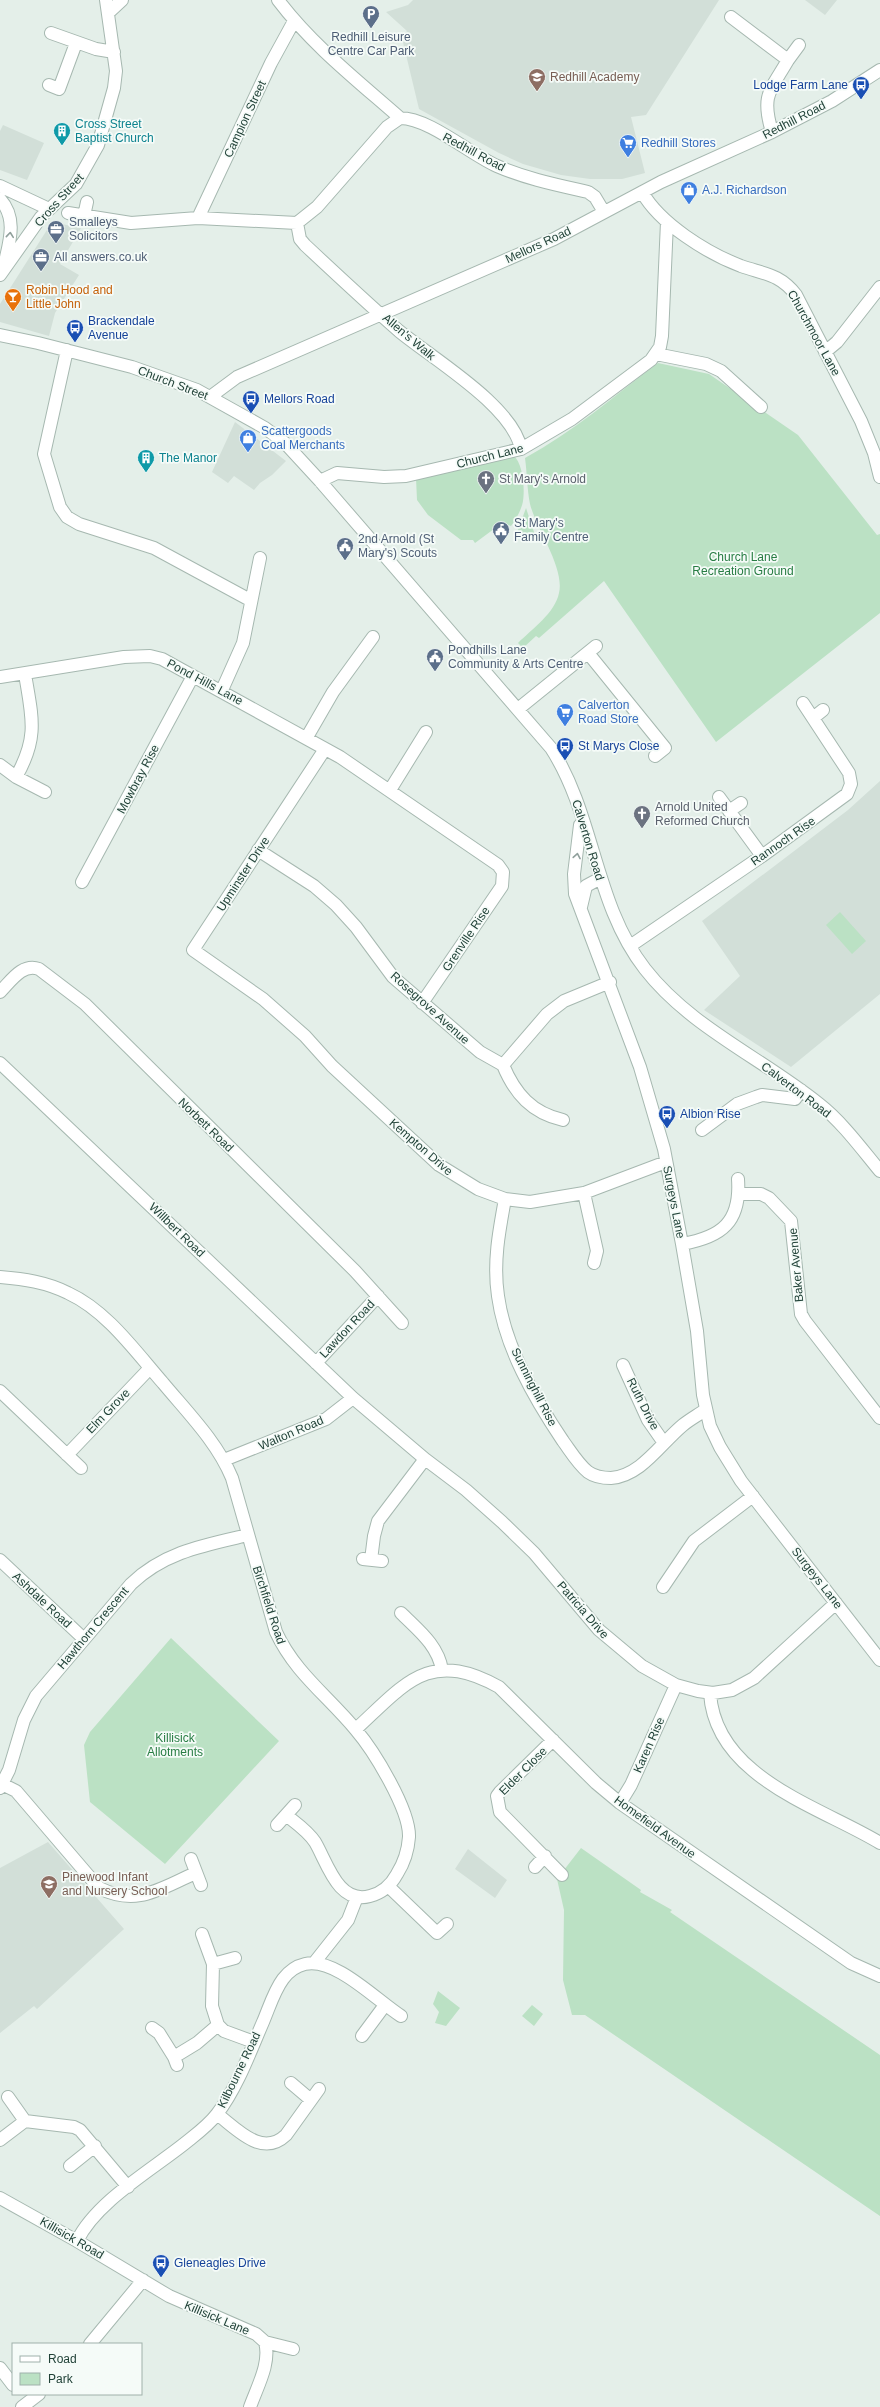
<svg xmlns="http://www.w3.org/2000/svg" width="880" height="2407" font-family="Helvetica,sans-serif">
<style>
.built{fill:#d2dfd8}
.green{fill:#bbe1c4}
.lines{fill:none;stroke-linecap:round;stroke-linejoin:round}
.minor-casing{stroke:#a6b8b0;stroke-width:14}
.minor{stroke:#fff;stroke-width:12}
.oneway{stroke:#90a09c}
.labels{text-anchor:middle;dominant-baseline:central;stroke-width:3.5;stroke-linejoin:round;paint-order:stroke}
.service-label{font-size:12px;fill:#4e5e75;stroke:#f5fbf8;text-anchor:start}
.education-label{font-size:12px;fill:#785e54;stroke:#f5fbf8;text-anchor:start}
.transit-label{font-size:12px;fill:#164399;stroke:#f5fbf8;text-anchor:start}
.street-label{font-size:12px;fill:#214238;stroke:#f5fbf8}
.culture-label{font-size:12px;fill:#0d838f;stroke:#f5fbf8;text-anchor:start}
.shop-label{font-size:12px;fill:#366cbe;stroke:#f5fbf8;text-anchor:start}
.food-label{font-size:12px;fill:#c56008;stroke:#f5fbf8;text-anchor:start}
.worship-label{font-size:12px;fill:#5b616d;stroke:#f5fbf8;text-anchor:start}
.park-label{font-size:12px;fill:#287d44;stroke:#f5fbf8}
</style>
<rect width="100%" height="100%" fill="#e4efe9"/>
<path class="built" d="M413,0H719L646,115L631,117L645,173L622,179H590L561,175L523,164L499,153L419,109L402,38L407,31L386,12L408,5Z
M805,0H837L825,15Z
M3,125L44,143L27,180L0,170V131Z
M52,222L81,228L60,264L79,275L55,313L49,336L0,322V304Z
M235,422L286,461L272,475L260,483L254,490L234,476L228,483L212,472Z
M880,781V994L791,1067L704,1010L740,976L702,921L848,810Z
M48,1842L124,1929L37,2009L34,2006L0,2033V1868Z
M468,1849L507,1880L495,1898L455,1869Z"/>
<path class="green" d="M658,363L709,374L798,435L877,535L880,534V613L716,742L604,581L539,638L536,636L523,648L518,643C532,629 555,613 559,593C565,568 536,528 530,504C527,489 527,472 525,458C573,432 614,396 658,363Z
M513,455C523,463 525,488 523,501C522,508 516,520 511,526L502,523L475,543L473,540H461L428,515L417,500L416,478Z
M526,508L535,535L529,542L522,539L518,530Z
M840,912L866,941L852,954L826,925Z
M171,1638L279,1741L165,1864L90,1802L84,1745L90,1732Z
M581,1848L641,1890L640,1892L672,1910L670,1912L880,2055V2216L585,2015H572L563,1980L564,1910L557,1879Z
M438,1991L460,2008L446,2026L435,2023L439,2012L433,2004Z
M532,2005L543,2014L534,2026L522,2016Z"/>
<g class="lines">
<defs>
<path id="minor" d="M278,0C312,45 358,81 400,118
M108,13L122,0
M731,17L788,60L799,45
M51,33L96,49L114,52
M49,85L59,89L76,43
M772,132C761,95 770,91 788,60
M0,186L49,209
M642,192C660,224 707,253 741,266C764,274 780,274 796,295L861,421L874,453L880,477
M0,199C18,219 9,243 4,266
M68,213L131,223L198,218L297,223L317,207L387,127L400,118C429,118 470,154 497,166C527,179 557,185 588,192L595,197L604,212
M84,216L87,202
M198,218L271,63L294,21
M297,223L300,239L305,245C336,274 367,303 399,331C433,359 513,406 521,449
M0,275L41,217L76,184L98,145L114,88L116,71L106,0
M0,335L38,343L132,367L197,390L265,428L285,443L320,481L551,748C595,816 594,904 645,969C690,1027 762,1058 819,1104C842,1122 861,1148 880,1171
M67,350L44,454L60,507L67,517L79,524L154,548L250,600
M825,352L837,342L880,287
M656,354L706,364L721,371L761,407
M210,397L237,377L554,239L661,182L772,132L832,101L880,70
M320,481L337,473L384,477L406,476L521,449L572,419L651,360L660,347L662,336L667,222
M588,653L665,748L655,756
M0,677L124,657L150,656L162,659L340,757L498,865L503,872L502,886L422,1003
M222,690L243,643L260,558
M518,709L596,646
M813,718L823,710
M307,737L333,692L373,637
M325,749L193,950L263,999L305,1036L332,1066L439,1165L478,1189L505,1199L530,1202L584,1193L666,1162
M0,765L16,777L45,792
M16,777C39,737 32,717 25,674
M390,790L426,732
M719,797L762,856
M729,811L741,803
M580,825L574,874L575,894L640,1067L664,1149L682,1244L697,1331L703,1395L710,1426L720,1447L741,1481L880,1660
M258,850L314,886L336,905L356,927L393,977L480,1052L503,1065
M82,882L193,676
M581,907L586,886L599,879
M630,946L762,856L847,794L851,784L849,773L803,703
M0,992C11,981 22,963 39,969L85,1004L355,1271L402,1323
M0,1063L353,1398L425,1459L466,1490L502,1522L534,1553L599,1630L642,1666L676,1685L698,1691L713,1693L732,1690L754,1678L836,1603
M503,1065L547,1014L564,1001L610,982
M503,1065C515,1094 532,1113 563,1120
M702,1130L737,1104L756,1097L762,1095L795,1099L801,1090
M584,1193L597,1251L594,1263
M739,1194H761L769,1198L791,1221L801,1314L805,1321L880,1418
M505,1199C499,1231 493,1263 498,1296C505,1347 534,1398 563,1441C571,1452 578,1464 588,1472C595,1477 603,1478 611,1478C641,1476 661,1443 683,1425C689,1420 698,1415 705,1410
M682,1244C722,1237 741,1222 738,1179
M0,1277C24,1279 46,1282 68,1293C107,1311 135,1351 163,1383C188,1413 217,1442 232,1478L276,1632C295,1673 328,1696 356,1730C374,1751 410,1810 409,1837C408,1851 404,1863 397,1874C391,1885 382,1893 370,1896C338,1905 327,1862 315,1842C308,1831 296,1823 286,1815
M316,1363L378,1296
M623,1365L648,1420L664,1443
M0,1391L81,1468
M67,1455L150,1368
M224,1460L326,1419L353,1398
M363,1559L382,1561
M0,1560L84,1639
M371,1560L374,1536L378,1521L425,1459
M663,1587L694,1541L753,1496
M401,1613C418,1630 438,1645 442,1670
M710,1693C715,1778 821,1807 880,1843
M356,1729C405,1684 429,1648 499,1687L596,1783L620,1803L851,1963L880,1976
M553,1740L500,1792L497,1796L500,1812L562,1875
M2,1784L16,1791L99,1888C138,1907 160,1888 196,1873
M0,1788L9,1770L24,1720L36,1696L131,1584C164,1552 205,1545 248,1535
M620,1803L631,1785L676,1685
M277,1825L295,1805
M191,1859L201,1885
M535,1867L545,1856
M388,1886L437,1933L447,1924
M202,1934L213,1964L212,2006L218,2025L224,2031L254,2042
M314,1963L348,1920L357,1897
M213,1964L235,1958
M152,2028L159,2033L174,2057
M362,2036L385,2005
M177,2065L174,2057L197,2043L218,2025
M291,2083L311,2100
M8,2097L25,2121
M217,2114C237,2129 262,2158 286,2135L319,2089
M0,2140L25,2121L74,2127L80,2130L128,2187
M70,2166L95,2146
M0,2198L77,2241L169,2296L256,2334L265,2342L293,2349
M77,2241C96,2202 150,2171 184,2144C195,2135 208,2126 217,2114C237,2088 250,2052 263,2022C269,2008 274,1991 283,1979C289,1971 296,1966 305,1964C335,1957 376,2000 401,2016
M90,2344L143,2280
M0,2368L13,2385
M22,2407L39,2394
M250,2407C257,2387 271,2363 265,2342"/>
</defs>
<use href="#minor" class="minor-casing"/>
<use href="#minor" class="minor"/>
</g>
<defs><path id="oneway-chevron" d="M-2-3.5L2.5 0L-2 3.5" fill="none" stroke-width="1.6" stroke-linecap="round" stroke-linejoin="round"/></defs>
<g class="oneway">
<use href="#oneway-chevron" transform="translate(10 235) rotate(-84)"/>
<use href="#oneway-chevron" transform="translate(577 856) rotate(-80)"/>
</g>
<defs>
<symbol id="parking-pin" viewBox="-11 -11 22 30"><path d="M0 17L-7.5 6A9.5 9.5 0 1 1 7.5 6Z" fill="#5c6f8a" stroke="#f5fbf8"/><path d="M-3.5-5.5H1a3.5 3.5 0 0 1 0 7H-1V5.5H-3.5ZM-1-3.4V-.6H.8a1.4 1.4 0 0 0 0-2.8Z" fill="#fff"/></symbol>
<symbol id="school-pin" viewBox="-11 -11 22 30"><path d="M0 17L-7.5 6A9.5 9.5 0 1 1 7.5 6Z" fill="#8d6e63" stroke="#f5fbf8"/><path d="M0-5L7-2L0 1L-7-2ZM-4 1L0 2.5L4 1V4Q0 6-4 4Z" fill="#fff"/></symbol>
<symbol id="bus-pin" viewBox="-11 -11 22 30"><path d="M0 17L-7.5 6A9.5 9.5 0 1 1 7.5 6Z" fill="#1a4fb4" stroke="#f5fbf8"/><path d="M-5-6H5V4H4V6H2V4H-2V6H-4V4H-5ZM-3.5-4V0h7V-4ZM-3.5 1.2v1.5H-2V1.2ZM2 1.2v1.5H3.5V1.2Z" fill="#fff"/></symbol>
<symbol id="building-pin" viewBox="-11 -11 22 30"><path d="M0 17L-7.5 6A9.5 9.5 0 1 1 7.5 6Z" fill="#0f9aa8" stroke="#f5fbf8"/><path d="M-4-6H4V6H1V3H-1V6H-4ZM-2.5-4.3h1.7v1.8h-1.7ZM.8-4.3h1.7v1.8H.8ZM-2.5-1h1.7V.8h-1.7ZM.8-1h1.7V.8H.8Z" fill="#fff"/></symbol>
<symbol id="supermarket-pin" viewBox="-11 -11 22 30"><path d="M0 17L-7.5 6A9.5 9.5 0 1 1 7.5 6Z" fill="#3f7fe0" stroke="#f5fbf8"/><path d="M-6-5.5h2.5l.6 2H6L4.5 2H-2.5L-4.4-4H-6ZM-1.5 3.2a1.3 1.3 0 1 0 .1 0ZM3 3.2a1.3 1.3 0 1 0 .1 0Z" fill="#fff"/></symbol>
<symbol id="shop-pin" viewBox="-11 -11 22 30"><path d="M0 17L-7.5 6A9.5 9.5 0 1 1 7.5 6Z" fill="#3f7fe0" stroke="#f5fbf8"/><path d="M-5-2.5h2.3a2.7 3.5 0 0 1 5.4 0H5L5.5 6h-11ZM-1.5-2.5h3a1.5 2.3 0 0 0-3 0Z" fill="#fff"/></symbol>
<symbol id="office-pin" viewBox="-11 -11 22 30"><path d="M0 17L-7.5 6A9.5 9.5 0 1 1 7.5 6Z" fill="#5c6f8a" stroke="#f5fbf8"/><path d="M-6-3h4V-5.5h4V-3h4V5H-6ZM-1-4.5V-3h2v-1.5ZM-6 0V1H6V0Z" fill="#fff"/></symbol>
<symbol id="bar-pin" viewBox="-11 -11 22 30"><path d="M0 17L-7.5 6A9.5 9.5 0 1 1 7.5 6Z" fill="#e8710a" stroke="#f5fbf8"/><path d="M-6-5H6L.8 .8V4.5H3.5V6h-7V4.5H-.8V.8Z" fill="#fff"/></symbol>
<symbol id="church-pin" viewBox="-11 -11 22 30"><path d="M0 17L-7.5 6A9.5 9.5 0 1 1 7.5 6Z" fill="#6b7280" stroke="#f5fbf8"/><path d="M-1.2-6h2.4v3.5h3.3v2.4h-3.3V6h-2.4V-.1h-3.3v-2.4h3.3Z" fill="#fff"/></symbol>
<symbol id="civic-pin" viewBox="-11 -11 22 30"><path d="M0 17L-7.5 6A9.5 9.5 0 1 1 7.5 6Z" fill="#5c6f8a" stroke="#f5fbf8"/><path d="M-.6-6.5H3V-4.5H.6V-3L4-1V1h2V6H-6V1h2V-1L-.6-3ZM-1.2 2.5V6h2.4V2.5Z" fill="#fff"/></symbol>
</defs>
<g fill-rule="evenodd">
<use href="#parking-pin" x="361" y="4" width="20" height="27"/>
<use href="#school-pin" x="527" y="67" width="20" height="27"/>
<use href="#bus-pin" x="851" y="75" width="20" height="27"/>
<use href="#building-pin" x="52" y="121" width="20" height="27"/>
<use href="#supermarket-pin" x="618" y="133" width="20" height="27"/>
<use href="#shop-pin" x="679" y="180" width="20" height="27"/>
<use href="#office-pin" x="46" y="219" width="20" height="27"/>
<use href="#office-pin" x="31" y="247" width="20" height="27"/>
<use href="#bar-pin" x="3" y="287" width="20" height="27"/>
<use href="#bus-pin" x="65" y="318" width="20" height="27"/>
<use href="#bus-pin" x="241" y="389" width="20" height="27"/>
<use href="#shop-pin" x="238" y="428" width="20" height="27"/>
<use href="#building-pin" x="136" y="448" width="20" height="27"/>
<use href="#church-pin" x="476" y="469" width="20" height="27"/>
<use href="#civic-pin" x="491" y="520" width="20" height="27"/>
<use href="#civic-pin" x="335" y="536" width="20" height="27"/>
<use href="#civic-pin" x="425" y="647" width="20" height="27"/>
<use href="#supermarket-pin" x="555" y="702" width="20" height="27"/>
<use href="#bus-pin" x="555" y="736" width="20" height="27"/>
<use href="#church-pin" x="632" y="804" width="20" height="27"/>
<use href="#bus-pin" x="657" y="1104" width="20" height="27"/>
<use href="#school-pin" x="39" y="1874" width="20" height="27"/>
<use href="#bus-pin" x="151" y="2253" width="20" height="27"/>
</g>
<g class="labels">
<g class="service-label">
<text x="371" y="37" text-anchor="middle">Redhill Leisure<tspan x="371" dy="14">Centre Car Park</tspan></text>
<text x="69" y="222">Smalleys<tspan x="69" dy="14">Solicitors</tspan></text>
<text x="54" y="257">All answers.co.uk</text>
<text x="514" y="523">St Mary's<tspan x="514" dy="14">Family Centre</tspan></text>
<text x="358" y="539">2nd Arnold (St<tspan x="358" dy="14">Mary's) Scouts</tspan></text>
<text x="448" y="650">Pondhills Lane<tspan x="448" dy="14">Community &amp; Arts Centre</tspan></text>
</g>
<g class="education-label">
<text x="550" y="77">Redhill Academy</text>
<text x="62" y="1877">Pinewood Infant<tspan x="62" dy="14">and Nursery School</tspan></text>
</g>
<g class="transit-label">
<text x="848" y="85" text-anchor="end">Lodge Farm Lane</text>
<text x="88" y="321">Brackendale<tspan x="88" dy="14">Avenue</tspan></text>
<text x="264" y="399">Mellors Road</text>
<text x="578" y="746">St Marys Close</text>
<text x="680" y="1114">Albion Rise</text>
<text x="174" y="2263">Gleneagles Drive</text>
</g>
<g class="street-label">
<text transform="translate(245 119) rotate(-65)">Campion Street</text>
<text transform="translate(794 120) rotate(-27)">Redhill Road</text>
<text transform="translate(474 152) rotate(28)">Redhill Road</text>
<text transform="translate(59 200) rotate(-48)">Cross Street</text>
<text transform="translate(538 245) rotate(-25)">Mellors Road</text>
<text transform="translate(814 333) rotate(61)">Churchmoor Lane</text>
<text transform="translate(409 337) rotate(40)">Allen's Walk</text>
<text transform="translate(173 383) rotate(21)">Church Street</text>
<text transform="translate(490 456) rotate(-14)">Church Lane</text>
<text transform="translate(205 682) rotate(28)">Pond Hills Lane</text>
<text transform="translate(138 779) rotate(-62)">Mowbray Rise</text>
<text transform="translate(588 840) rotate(73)">Calverton Road</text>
<text transform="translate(783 841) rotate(-35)">Rannoch Rise</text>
<text transform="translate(243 874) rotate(-57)">Upminster Drive</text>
<text transform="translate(466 939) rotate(-56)">Grenville Rise</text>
<text transform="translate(430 1008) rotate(42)">Rosegrove Avenue</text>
<text transform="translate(796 1090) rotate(37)">Calverton Road</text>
<text transform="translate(206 1125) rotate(44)">Norbett Road</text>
<text transform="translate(421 1147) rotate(41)">Kempton Drive</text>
<text transform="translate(674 1202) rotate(79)">Surgeys Lane</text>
<text transform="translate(177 1230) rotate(44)">Willbert Road</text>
<text transform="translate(796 1265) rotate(-95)">Baker Avenue</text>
<text transform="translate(347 1329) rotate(-47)">Lawdon Road</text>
<text transform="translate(534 1387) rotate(63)">Sunninghill Rise</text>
<text transform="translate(643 1404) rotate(63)">Ruth Drive</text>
<text transform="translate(108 1411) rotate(-46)">Elm Grove</text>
<text transform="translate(291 1433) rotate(-23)">Walton Road</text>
<text transform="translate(817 1578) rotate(52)">Surgeys Lane</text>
<text transform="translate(42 1600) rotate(43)">Ashdale Road</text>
<text transform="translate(269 1605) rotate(72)">Birchfield Road</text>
<text transform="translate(583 1610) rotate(49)">Patricia Drive</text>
<text transform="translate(93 1628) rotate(-50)">Hawthorn Crescent</text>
<text transform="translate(649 1745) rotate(-66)">Karen Rise</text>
<text transform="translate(523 1771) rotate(-45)">Elder Close</text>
<text transform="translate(655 1827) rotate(36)">Homefield Avenue</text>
<text transform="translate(239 2070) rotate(-64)">Kilbourne Road</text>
<text transform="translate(72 2238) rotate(30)">Killisick Road</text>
<text transform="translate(217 2318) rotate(23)">Killisick Lane</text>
</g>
<g class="culture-label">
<text x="75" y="124">Cross Street<tspan x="75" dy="14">Baptist Church</tspan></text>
<text x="159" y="458">The Manor</text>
</g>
<g class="shop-label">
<text x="641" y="143">Redhill Stores</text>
<text x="702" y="190">A.J. Richardson</text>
<text x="261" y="431">Scattergoods<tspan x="261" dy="14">Coal Merchants</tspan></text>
<text x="578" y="705">Calverton<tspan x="578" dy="14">Road Store</tspan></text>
</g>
<g class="food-label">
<text x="26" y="290">Robin Hood and<tspan x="26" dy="14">Little John</tspan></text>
</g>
<g class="worship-label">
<text x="499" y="479">St Mary's Arnold</text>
<text x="655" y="807">Arnold United<tspan x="655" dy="14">Reformed Church</tspan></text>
</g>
<g class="park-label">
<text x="743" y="557">Church Lane<tspan x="743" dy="14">Recreation Ground</tspan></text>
<text x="175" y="1738">Killisick<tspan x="175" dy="14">Allotments</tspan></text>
</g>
</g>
<rect x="12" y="2343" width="130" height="52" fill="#f5fbf8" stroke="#a0b1ab"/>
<rect x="20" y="2356" width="20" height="6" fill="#ffffff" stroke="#a0b1ab"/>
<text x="48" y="2363" font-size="12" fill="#214238">Road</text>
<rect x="20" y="2373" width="20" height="12" fill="#bbe1c4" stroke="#a0b1ab"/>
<text x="48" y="2383" font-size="12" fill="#214238">Park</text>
</svg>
